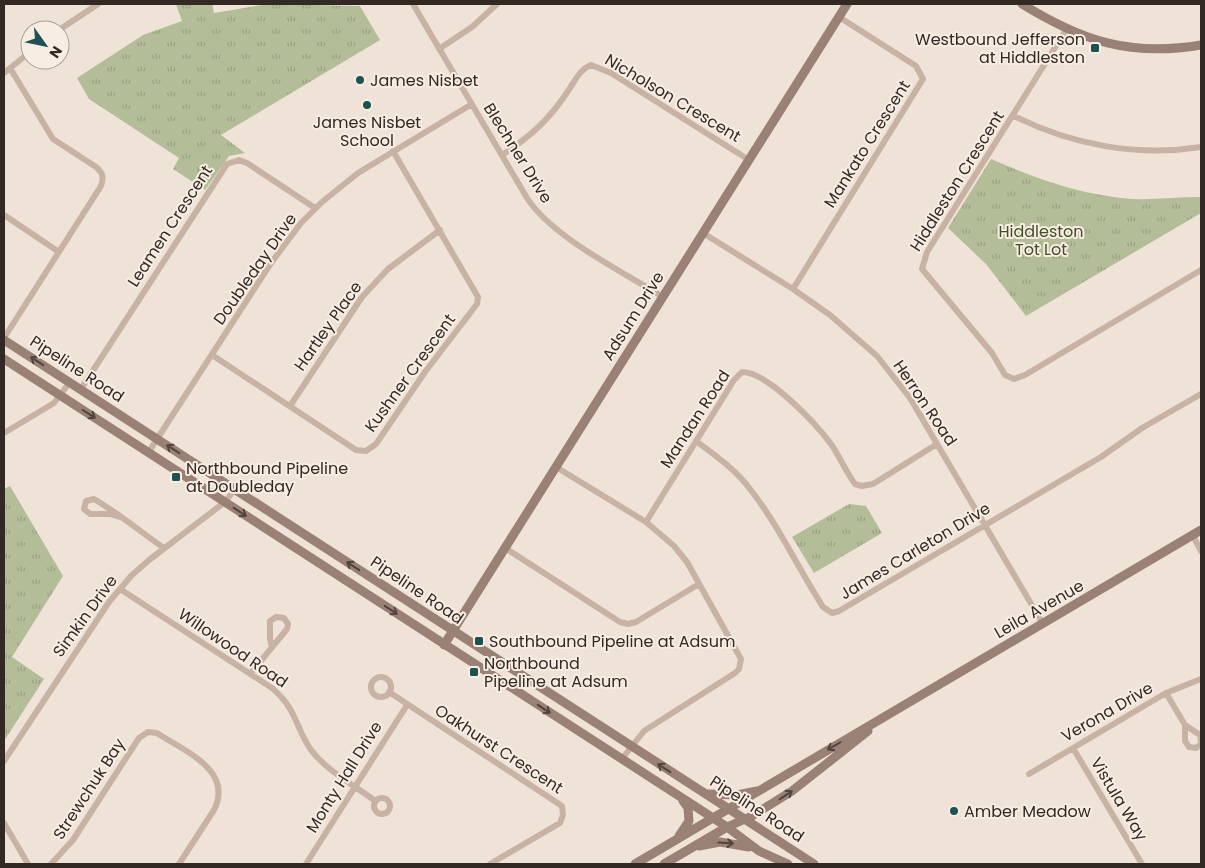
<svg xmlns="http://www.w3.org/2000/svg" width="1205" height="868" font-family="Poppins,sans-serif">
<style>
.park{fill:url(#park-tufts)}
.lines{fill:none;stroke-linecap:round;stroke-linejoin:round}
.street{stroke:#c7b2a4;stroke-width:6}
.secondary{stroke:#9a8176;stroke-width:9}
.oneway{stroke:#51433d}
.poi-dot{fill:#1d5152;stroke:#f8ede3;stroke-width:2}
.labels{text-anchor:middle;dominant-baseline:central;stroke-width:4;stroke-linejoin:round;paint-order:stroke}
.poi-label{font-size:16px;fill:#322925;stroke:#f8ede3;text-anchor:start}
.street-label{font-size:16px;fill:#322925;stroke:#f8ede3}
.park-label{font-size:16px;fill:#444f2a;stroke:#f8ede3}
</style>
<defs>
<pattern id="park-tufts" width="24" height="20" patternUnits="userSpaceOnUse" patternTransform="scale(1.25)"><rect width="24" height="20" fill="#b3bd98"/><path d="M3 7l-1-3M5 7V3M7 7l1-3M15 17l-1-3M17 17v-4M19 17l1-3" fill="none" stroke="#9aa283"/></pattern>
</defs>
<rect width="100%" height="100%" fill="#efe3d7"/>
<path class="park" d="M176,4H212L214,13L268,4L360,6L380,40L221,135L245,153L229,156L205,190L173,169L179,158L89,99L77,78L143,35L182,21Z
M991,159C1037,179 1081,195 1132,199C1154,200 1178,197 1201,197V213L1026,316L986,264L948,228Z
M10,486L63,576L12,657L44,679L4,741V489Z
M849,504L866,506L882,533L814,573L792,537Z"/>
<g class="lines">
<path class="street" d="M413,4L527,198C552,237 623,272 663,297
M59,30L98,4
M1066,30L927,252L922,269L992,353L1005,375L1014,379L1025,375L1201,270
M439,49L472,27L497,4
M4,73L30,52
M1014,116C1072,145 1137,157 1201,147
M502,155C531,136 549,120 568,91C575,81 580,69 591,65L611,73L749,160
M4,215L59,252
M703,233L793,289L830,315L877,356L910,398L1043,624
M793,289L923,79L916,66L839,17
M4,338L101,186C104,177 103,173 96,167L53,139L10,68
M212,355L356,450L366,451L376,444L425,372L477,304L478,297L393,151
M81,389L227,164L239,160L247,163L315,208
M290,406L362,297L388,269L440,230
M4,433L54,403L70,382
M696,441C715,455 736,470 750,489C779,526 798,568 823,607L832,613L839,611L1101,457L1142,428L1201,394
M148,453L271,263L301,223L322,202L358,173L472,104
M556,467L646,522L674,546L687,562L741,659L739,669L735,673L644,731L621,760
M123,518L110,514H90L84,509L86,501L94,499C118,513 141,532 164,548
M646,522L734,380L742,372C768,372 816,424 831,444C840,457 846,472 855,484L862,486L873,484L937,444
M1193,536L1201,551
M505,548L620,622L628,624L636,622L699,584
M120,589L272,688C297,709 295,727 311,750C327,771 354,785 375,801
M251,673L287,629L288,624L284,618L276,617L270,621V639L272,647
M371 687a10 10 0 1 1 20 0a10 10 0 1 1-20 0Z
M389,692L562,806L563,815L560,823L490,864
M1166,693L1185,725L1200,735L1201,741
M1185,725V741L1189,747L1196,748L1201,744
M1073,748L1142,864
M4,761L109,602L131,576L149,560L225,502L235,489
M1029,774L1166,693L1201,679
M374 806a8 8 0 1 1 16 0a8 8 0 1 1-16 0Z
M4,823L28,864
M51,864L73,840L139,738L148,732L157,733C184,751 234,770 214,810L179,864
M306,864L407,705"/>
<path class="secondary" d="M1022,4C1082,41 1130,57 1201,45
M4,340L814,864
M4,359L727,827L759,851L788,864
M444,645L847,4
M708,794L737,795L757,791
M679,836L689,821L688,808L683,801
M699,846L720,842L749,847
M635,864L1201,530
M664,864L727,827L752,816L792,791L868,731"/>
</g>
<defs><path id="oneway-shaft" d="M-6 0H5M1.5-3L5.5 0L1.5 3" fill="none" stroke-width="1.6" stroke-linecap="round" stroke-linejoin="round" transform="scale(1.25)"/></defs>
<g class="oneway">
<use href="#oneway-shaft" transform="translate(37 361) rotate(-147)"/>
<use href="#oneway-shaft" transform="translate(89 414) rotate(33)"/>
<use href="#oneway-shaft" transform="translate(173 449) rotate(-147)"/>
<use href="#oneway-shaft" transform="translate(240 512) rotate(33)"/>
<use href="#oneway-shaft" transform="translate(353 566) rotate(-147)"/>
<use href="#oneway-shaft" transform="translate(391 610) rotate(33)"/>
<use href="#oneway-shaft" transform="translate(544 709) rotate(33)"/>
<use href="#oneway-shaft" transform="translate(834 746) rotate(150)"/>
<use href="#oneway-shaft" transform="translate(664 768) rotate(-147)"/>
<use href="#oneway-shaft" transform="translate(786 795) rotate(-33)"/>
<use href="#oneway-shaft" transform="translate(726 843) rotate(3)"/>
</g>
<g class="poi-dot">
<rect x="1090" y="43" width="10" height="10" rx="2.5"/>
<circle cx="360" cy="80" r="5"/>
<circle cx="367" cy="105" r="5"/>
<rect x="171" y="472" width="10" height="10" rx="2.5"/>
<rect x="474" y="636" width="10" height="10" rx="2.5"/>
<rect x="469" y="667" width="10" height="10" rx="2.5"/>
<circle cx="954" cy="811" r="5"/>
</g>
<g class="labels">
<g class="poi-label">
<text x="1085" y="39" text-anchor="end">Westbound Jefferson<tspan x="1085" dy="18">at Hiddleston</tspan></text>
<text x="370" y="80">James Nisbet</text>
<text x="367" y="122" text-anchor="middle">James Nisbet<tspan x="367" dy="18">School</tspan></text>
<text x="186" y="468">Northbound Pipeline<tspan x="186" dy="18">at Doubleday</tspan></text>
<text x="489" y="641">Southbound Pipeline at Adsum</text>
<text x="484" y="663">Northbound<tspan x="484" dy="18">Pipeline at Adsum</tspan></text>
<text x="964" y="811">Amber Meadow</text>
</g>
<g class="street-label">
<text transform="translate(673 98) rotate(31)">Nicholson Crescent</text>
<text transform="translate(867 144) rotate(-58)">Mankato Crescent</text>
<text transform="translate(518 153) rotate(58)">Blechner Drive</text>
<text transform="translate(957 181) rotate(-58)">Hiddleston Crescent</text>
<text transform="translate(170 226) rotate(-57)">Leamen Crescent</text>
<text transform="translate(255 269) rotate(-55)">Doubleday Drive</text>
<text transform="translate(633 316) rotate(-58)">Adsum Drive</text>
<text transform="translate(328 326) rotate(-55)">Hartley Place</text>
<text transform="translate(77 369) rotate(33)">Pipeline Road</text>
<text transform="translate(410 373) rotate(-54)">Kushner Crescent</text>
<text transform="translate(925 403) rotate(56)">Herron Road</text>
<text transform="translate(695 419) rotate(-57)">Mandan Road</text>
<text transform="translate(915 551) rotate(-31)">James Carleton Drive</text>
<text transform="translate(417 590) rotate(34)">Pipeline Road</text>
<text transform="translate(1039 609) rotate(-30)">Leila Avenue</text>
<text transform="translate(85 616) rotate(-54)">Simkin Drive</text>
<text transform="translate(233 648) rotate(34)">Willowood Road</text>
<text transform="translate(1107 712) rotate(-30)">Verona Drive</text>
<text transform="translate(499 749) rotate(33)">Oakhurst Crescent</text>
<text transform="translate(344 777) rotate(-58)">Monty Hall Drive</text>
<text transform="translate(89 789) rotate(-57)">Strewchuk Bay</text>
<text transform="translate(1119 799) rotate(59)">Vistula Way</text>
<text transform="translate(757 809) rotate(33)">Pipeline Road</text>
</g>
<g class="park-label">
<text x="1041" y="231">Hiddleston<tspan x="1041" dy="18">Tot Lot</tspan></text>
</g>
</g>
<rect width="1205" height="868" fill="none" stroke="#322925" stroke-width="10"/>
<g transform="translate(45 45) rotate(123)"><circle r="24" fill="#f8ede3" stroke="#a99f97"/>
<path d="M0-4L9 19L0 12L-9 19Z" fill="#1d5152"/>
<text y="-8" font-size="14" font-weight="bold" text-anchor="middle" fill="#322925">N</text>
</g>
</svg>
